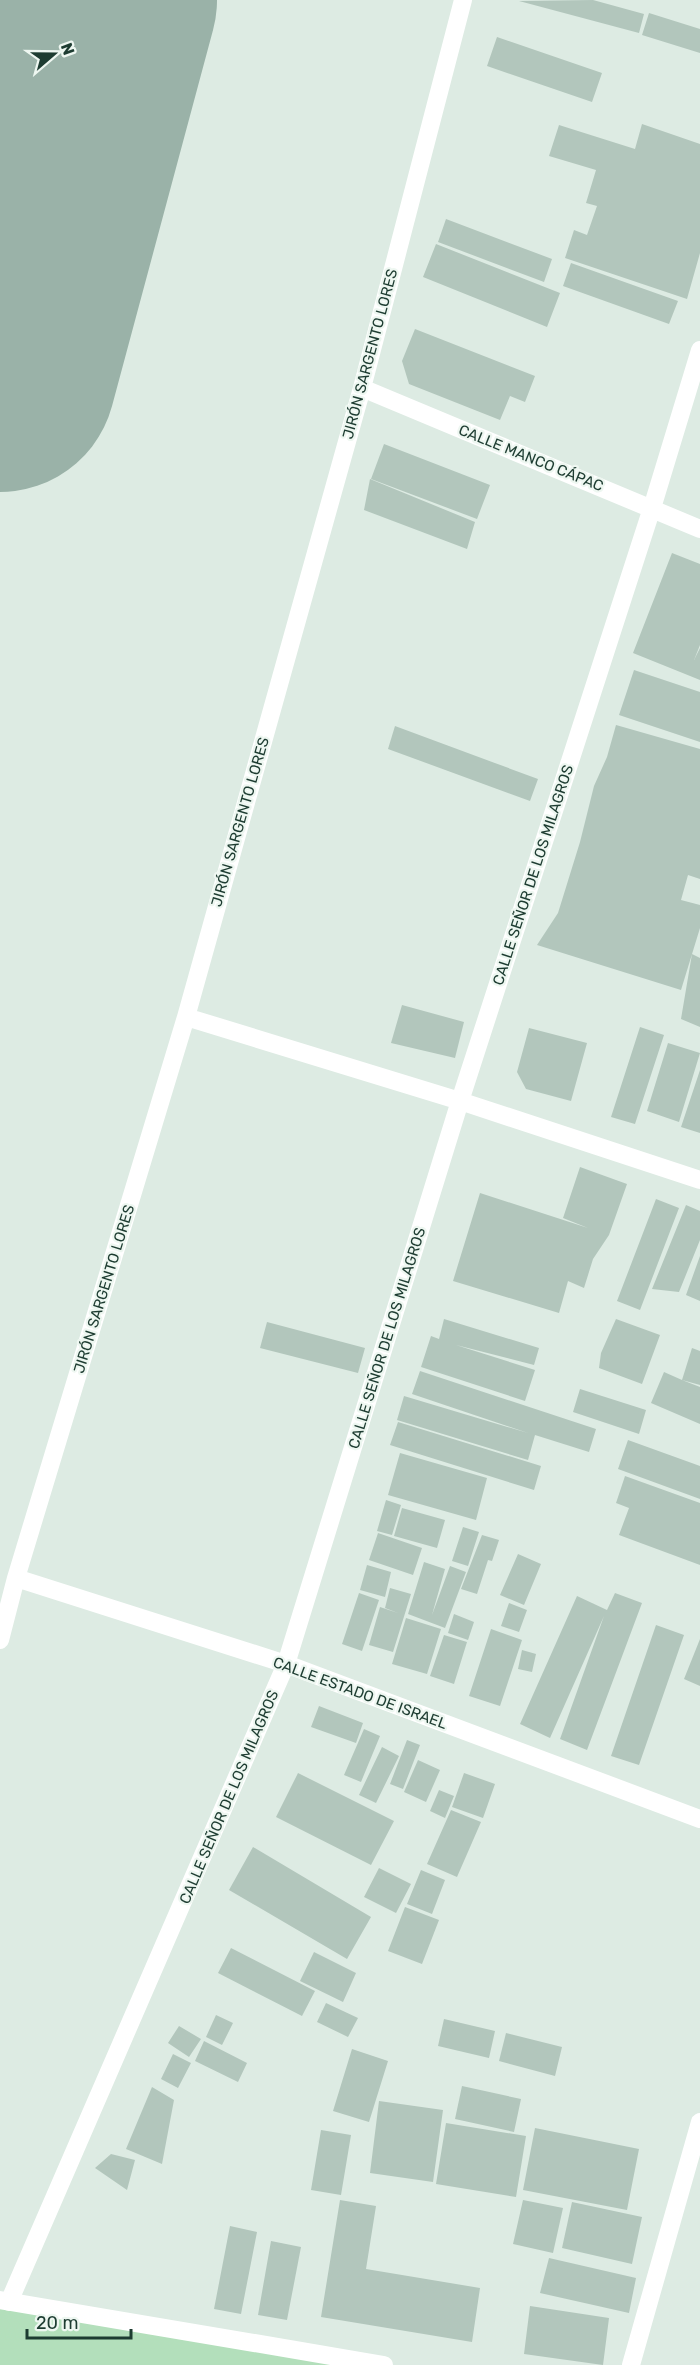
<svg xmlns="http://www.w3.org/2000/svg" width="700" height="2365" font-family="Rubik,sans-serif">
<style>
.green{fill:#b3dfbb}
.lines{fill:none;stroke-linecap:round;stroke-linejoin:round}
.runway{stroke:#9ab2a8;stroke-width:232}
.building{fill:#b2c6bc}
.minor{stroke:#fff;stroke-width:18}
.labels{text-anchor:middle;dominant-baseline:central;stroke-width:4.5;stroke-linejoin:round;paint-order:stroke}
.street-label{font-size:15px;fill:#1d3c31;stroke:#eef7f1}
</style>
<rect width="100%" height="100%" fill="#ddebe3"/>
<path class="green" d="M0,2300L384,2365H0Z"/>
<g class="lines">
<path class="runway" d="M0,376L101,0"/>
</g>
<path class="building" d="M593,0L644,14L639,33L519,1Z
M649,13L700,29V53L642,35Z
M497,37L602,73L592,102L487,66Z
M642,124L700,144V253L687,299L565,258L574,230L587,235L597,206L586,203L596,170L549,156L559,125L635,149Z
M446,219L552,259L544,282L438,242Z
M436,244L560,293L547,327L423,277Z
M571,263L678,301L669,324L563,286Z
M415,329L535,376L525,402L510,396L500,420L409,384L402,361Z
M384,444L490,485L477,519L371,479Z
M370,479L475,522L467,549L364,510Z
M672,553L700,564V645L694,660L700,648V680L633,653Z
M634,670L700,692V742L619,715Z
M616,725L700,749V879L688,875L681,900L700,905V928L681,990L537,945L558,913L580,842L594,786L607,757Z
M395,726L538,779L530,801L388,749Z
M692,954L700,958V1027L681,1019Z
M402,1005L464,1022L455,1058L391,1043Z
M640,1027L664,1035L635,1124L611,1117Z
M529,1028L587,1043L571,1101L526,1089L517,1072Z
M668,1043L700,1053L679,1122L647,1111Z
M700,1070V1133L681,1127Z
M580,1167L627,1184L609,1235L593,1259L584,1288L568,1281L559,1313L453,1281L480,1193L588,1228L563,1218Z
M656,1199L679,1208L640,1310L617,1301Z
M686,1205L700,1211V1240L679,1292L652,1289Z
M700,1256V1301L686,1295Z
M444,1319L539,1348L534,1365L456,1345L535,1370L525,1401L421,1367L431,1336L439,1339Z
M616,1319L660,1335L642,1384L599,1368L601,1353Z
M267,1322L365,1348L358,1373L260,1348Z
M692,1348L700,1351V1385L682,1380L700,1387V1424L651,1403L664,1372L682,1380Z
M420,1371L596,1429L589,1452L535,1435L528,1460L397,1420L404,1396L528,1433L412,1394Z
M580,1389L646,1410L639,1434L573,1412Z
M398,1422L541,1466L534,1490L390,1445Z
M628,1440L700,1466V1499L618,1469Z
M400,1453L487,1478L476,1520L388,1495Z
M625,1476L700,1503V1565L619,1535L629,1508L616,1503Z
M386,1500L401,1505L392,1535L377,1531Z
M402,1508L445,1520L437,1548L394,1536Z
M463,1527L479,1532L468,1566L452,1561Z
M378,1533L422,1548L413,1575L369,1560Z
M482,1535L499,1540L492,1561L488,1560L477,1594L461,1589Z
M518,1554L541,1564L524,1605L500,1595Z
M424,1562L445,1569L432,1615L450,1566L466,1572L445,1628L408,1614Z
M367,1565L391,1572L385,1597L360,1590Z
M390,1588L411,1594L393,1652L369,1645L380,1607L398,1613L385,1608Z
M359,1593L379,1600L362,1651L342,1644Z
M615,1593L642,1603L587,1750L560,1739L604,1616L550,1738L520,1724L577,1596L607,1610Z
M509,1603L527,1610L519,1632L501,1626Z
M454,1614L474,1622L468,1640L448,1633Z
M406,1618L441,1629L427,1674L392,1664Z
M656,1625L684,1635L639,1765L611,1756Z
M491,1629L522,1640L500,1706L469,1696Z
M444,1635L467,1642L454,1684L430,1676Z
M700,1639V1686L684,1679Z
M522,1650L536,1654L532,1672L518,1669Z
M319,1706L363,1723L356,1743L311,1727Z
M364,1729L380,1736L361,1782L344,1775Z
M407,1740L420,1745L403,1789L390,1784Z
M382,1747L399,1756L376,1803L359,1795Z
M418,1760L440,1770L426,1802L404,1792Z
M298,1773L394,1821L371,1865L276,1817Z
M464,1773L495,1784L483,1818L452,1807Z
M439,1790L454,1796L445,1818L430,1811Z
M451,1810L481,1822L457,1877L427,1864Z
M253,1847L371,1917L347,1959L229,1890Z
M379,1868L411,1884L396,1913L364,1897Z
M421,1870L445,1880L432,1914L407,1904Z
M405,1907L439,1920L422,1964L388,1951Z
M231,1948L315,1991L302,2016L218,1973Z
M314,1952L356,1973L343,2002L300,1981Z
M326,2003L358,2018L348,2037L317,2022Z
M216,2015L233,2023L222,2045L206,2037Z
M444,2019L495,2031L489,2058L438,2046Z
M179,2026L201,2039L189,2057L168,2043Z
M506,2033L562,2047L555,2076L499,2061Z
M204,2041L247,2063L238,2082L195,2061Z
M352,2049L388,2061L369,2122L333,2111Z
M173,2054L191,2063L178,2088L161,2079Z
M462,2086L521,2099L514,2132L455,2119Z
M152,2087L174,2100L162,2164L126,2149Z
M379,2101L443,2110L433,2182L370,2173Z
M446,2123L526,2136L516,2197L436,2184Z
M535,2128L639,2149L627,2210L523,2190Z
M321,2130L351,2135L341,2195L311,2190Z
M111,2154L135,2160L127,2190L95,2168Z
M340,2200L376,2206L366,2269L480,2288L472,2342L321,2317Z
M523,2200L563,2208L553,2253L513,2244Z
M572,2202L642,2217L632,2264L562,2248Z
M230,2226L257,2232L241,2314L214,2309Z
M271,2241L301,2247L287,2320L258,2315Z
M549,2258L636,2278L629,2313L540,2293Z
M530,2306L609,2318L603,2365L524,2354Z"/>
<g class="lines">
<path class="minor" d="M362,388L700,529
M186,1017L460,1101L700,1180
M16,1578L286,1664L700,1819
M0,1640L16,1578L186,1017L362,388L463,0
M0,2300L384,2365
M9,2302L286,1664L460,1101L652,508L700,350
M631,2365L700,2122"/>
</g>
<g class="labels">
<g class="street-label">
<text transform="translate(370 354) rotate(-75)">JIRÓN SARGENTO LORES</text>
<text transform="translate(531 458) rotate(22)">CALLE MANCO CÁPAC</text>
<text transform="translate(240 822) rotate(-74)">JIRÓN SARGENTO LORES</text>
<text transform="translate(533 875) rotate(-72)">CALLE SEÑOR DE LOS MILAGROS</text>
<text transform="translate(104 1289) rotate(-73)">JIRÓN SARGENTO LORES</text>
<text transform="translate(387 1338) rotate(-73)">CALLE SEÑOR DE LOS MILAGROS</text>
<text transform="translate(360 1693) rotate(20)">CALLE ESTADO DE ISRAEL</text>
<text transform="translate(229 1797) rotate(-67)">CALLE SEÑOR DE LOS MILAGROS</text>
</g>
</g>
<g transform="translate(54 54) rotate(70)" stroke="#eef7f1" stroke-width="4.5" paint-order="stroke">
<path d="M0-4.5L10 22L0 15L-10 22Z" fill="#1d3c31"/>
<text y="-9" font-size="16" font-weight="bold" text-anchor="middle" fill="#1d3c31">N</text>
</g>
<path d="M27 2329v9h104v-9" fill="none" stroke="#1d3c31" stroke-width="3"/>
<text x="36" y="2329" font-size="18" fill="#1d3c31" stroke="#eef7f1" stroke-width="4.5" paint-order="stroke">20 m</text>
</svg>
